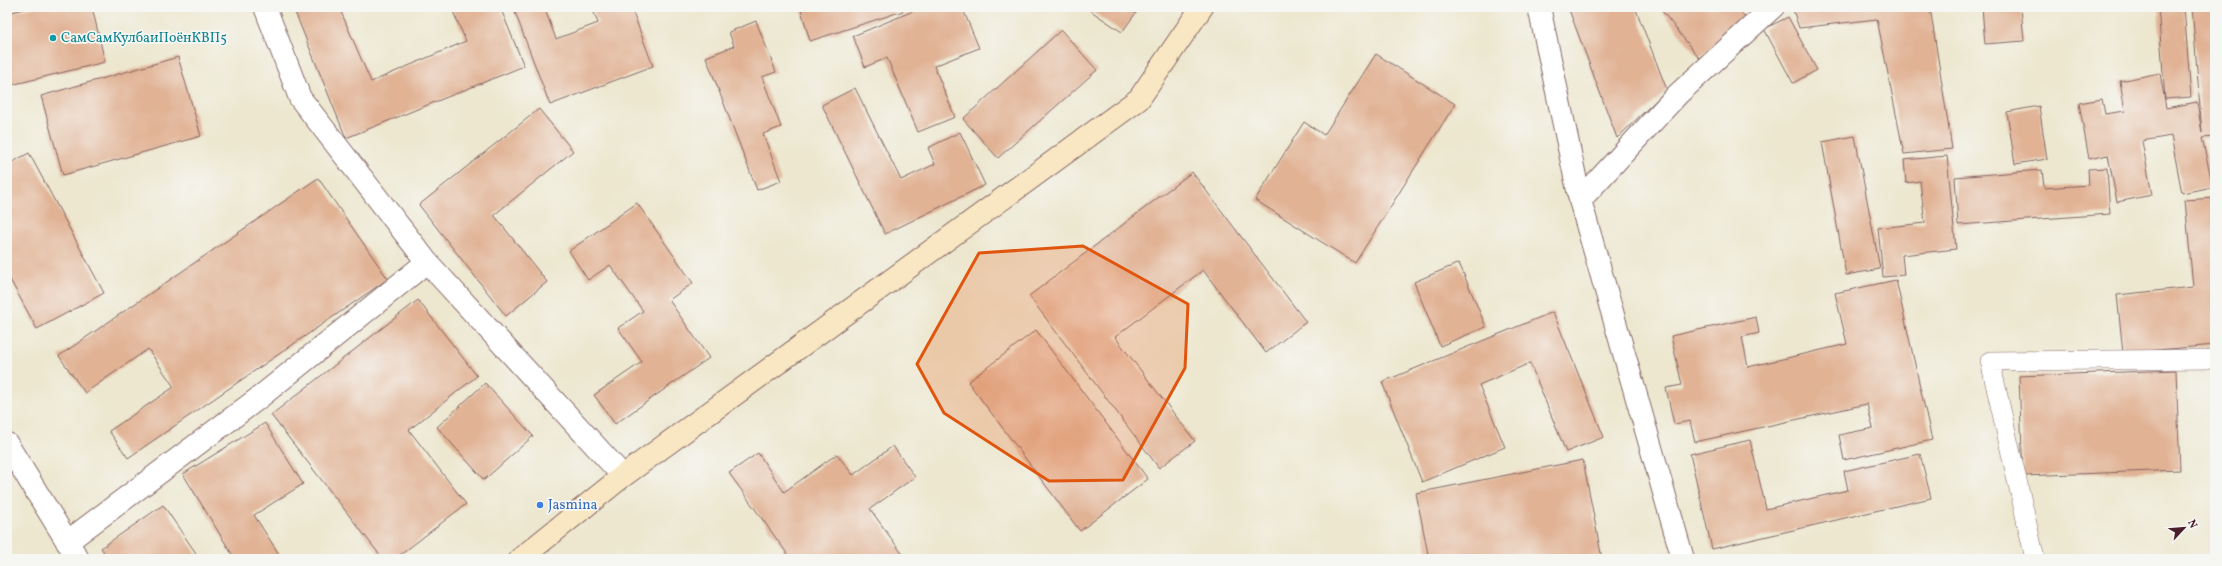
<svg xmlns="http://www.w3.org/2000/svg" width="2222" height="566" font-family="Vollkorn,serif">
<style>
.building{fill:#e1b294}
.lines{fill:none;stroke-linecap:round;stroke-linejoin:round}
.service-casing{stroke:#836564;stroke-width:20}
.minor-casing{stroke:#836564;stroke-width:24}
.tertiary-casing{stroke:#836564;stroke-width:24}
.secondary-casing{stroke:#836564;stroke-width:24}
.service{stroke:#fff;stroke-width:19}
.minor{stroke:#fff;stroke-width:22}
.tertiary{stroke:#fff;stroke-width:22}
.secondary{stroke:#f9e7c3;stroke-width:22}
.marked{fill:#e0560e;fill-opacity:0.2;stroke:#e0560e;stroke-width:3;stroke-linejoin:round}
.culture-dot{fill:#0f9aa8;stroke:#f6f6f2;stroke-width:1.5}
.shop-dot{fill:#3f7fe0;stroke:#f6f6f2;stroke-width:1.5}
.labels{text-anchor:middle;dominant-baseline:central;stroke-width:3.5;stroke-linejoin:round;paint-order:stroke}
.culture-label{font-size:14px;fill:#0d838f;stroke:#f6f6f2;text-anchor:start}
.shop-label{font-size:14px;fill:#366cbe;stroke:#f6f6f2;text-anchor:start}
</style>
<rect width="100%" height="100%" fill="#f6f6f2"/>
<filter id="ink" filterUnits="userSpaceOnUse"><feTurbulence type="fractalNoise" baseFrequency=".025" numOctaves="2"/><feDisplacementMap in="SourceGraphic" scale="8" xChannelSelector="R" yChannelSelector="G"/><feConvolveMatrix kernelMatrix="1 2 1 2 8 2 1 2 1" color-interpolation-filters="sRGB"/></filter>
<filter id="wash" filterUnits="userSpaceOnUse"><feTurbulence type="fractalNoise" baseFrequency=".012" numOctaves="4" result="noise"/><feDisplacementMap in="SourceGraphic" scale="16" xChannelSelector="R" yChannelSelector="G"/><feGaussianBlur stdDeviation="0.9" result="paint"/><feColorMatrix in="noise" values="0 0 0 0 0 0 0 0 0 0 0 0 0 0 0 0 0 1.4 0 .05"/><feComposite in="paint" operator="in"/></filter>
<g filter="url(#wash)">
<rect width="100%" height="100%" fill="#ede7cf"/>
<g id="blocks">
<path class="building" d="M33,7H92L105,62L7,86V13Z
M293,7H339L371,82L466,41L451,7H500L524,66L346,138Z
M513,7H544L556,39L598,23L592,7H631L653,66L550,105Z
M810,7H902L903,11L810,41L801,10Z
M923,7H962L979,48L934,66L955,117L918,132L887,58L865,67L853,36Z
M1085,7H1140L1122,32Z
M1568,7H1635L1667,90L1617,138Z
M1659,7H1736L1747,19L1699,58Z
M1792,7H1930L1952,149L1904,154L1877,19L1799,28Z
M1982,7H2021L2024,41L1985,44Z
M2158,7H2184L2191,97L2165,99Z
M2192,7H2215V137L2202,138L2213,187L2182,193L2171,136L2142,141L2152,195L2117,202L2108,155L2089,159L2079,103L2102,99L2105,114L2125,111L2120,81L2160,73L2166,108L2197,102L2202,133Z
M1788,17L1817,70L1793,83L1764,29Z
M756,21L776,72L762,77L781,127L763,134L781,181L757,190L706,57L734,46L729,32Z
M1061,30L1097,70L998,158L963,119Z
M1376,54L1455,104L1355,263L1255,200L1304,122L1324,135Z
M178,57L201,136L63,175L41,96Z
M855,88L901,180L935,164L928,148L960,132L985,185L885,234L822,105Z
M2039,106L2047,159L2015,164L2007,112Z
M539,109L573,151L494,215L547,282L506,316L419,205Z
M1855,136L1880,269L1846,275L1822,142Z
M29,153L104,293L37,329L7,274V165Z
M1947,156L1956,249L1902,255L1904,275L1883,277L1878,228L1925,223L1920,181L1906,183L1904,160Z
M2107,168L2110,214L1958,225L1955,177L2042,170L2044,188L2089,185L2088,169Z
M1192,172L1306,322L1266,353L1203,270L1115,337L1195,441L1159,468L1029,296Z
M318,178L388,279L128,458L109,431L174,387L148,349L85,393L59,356Z
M2215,198V345L2123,353L2117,295L2193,287L2185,200Z
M637,203L693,283L669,300L709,358L615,424L594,395L642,362L618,328L643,311L610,265L588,280L569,251Z
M1459,263L1486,327L1440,346L1414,282Z
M1896,280L1932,440L1844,460L1839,435L1873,428L1867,404L1695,442L1690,421L1674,424L1666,388L1682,385L1671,336L1756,317L1759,333L1742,337L1748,367L1847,344L1835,293Z
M418,300L477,376L409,430L466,504L395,559H383L271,415Z
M1553,312L1604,437L1566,452L1530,363L1479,385L1505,447L1422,482L1382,382Z
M1036,330L1148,479L1080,531L968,382Z
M2176,370L2180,470L2023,476L2019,376Z
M485,383L533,436L484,480L437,427Z
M265,423L303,484L254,515L282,559H235L183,474Z
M1750,440L1766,509L1848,490L1844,471L1920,454L1931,498L1712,549L1690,454Z
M893,446L915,477L870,509L906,559H791L729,473L758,453L784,492L837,454L853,475Z
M1583,460L1602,559H1429L1416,493Z
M163,505L200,559H109L101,548Z"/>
</g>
</g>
<g filter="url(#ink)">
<use href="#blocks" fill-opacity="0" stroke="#836564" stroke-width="1"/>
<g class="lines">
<defs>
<path id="service" d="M2035,559L1990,361L2215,359"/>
<path id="minor" d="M265,7L300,98L427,262L623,476
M1580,200L1677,95L1773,7
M7,444L78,559
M67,542L260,397L427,262"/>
<path id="tertiary" d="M1539,7L1580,200L1683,559"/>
<path id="secondary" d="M520,559L623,476L1139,99L1202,7"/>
</defs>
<use href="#service" class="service-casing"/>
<use href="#minor" class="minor-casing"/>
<use href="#tertiary" class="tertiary-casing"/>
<use href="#secondary" class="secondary-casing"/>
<use href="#service" class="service"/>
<use href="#minor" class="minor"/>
<use href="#tertiary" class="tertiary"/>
<use href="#secondary" class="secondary"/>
</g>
</g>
<path class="marked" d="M1083,246L1188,304L1185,368L1123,480L1049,481L944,413L917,364L979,253Z"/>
<circle class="culture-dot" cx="53" cy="38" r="4"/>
<circle class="shop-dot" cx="540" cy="505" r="4"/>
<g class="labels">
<g class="culture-label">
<text x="61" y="38">СамСамКулбаиПоёнКВП5</text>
</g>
<g class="shop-label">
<text x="548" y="505">Jasmina</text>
</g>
</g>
<rect width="2222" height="566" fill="none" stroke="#f6f6f2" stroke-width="24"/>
<g transform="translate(2184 528) rotate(64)" stroke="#f6f6f2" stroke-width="3" paint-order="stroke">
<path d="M0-3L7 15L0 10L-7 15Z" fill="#4a1f2b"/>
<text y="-6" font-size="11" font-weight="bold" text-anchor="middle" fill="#4a1f2b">N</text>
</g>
</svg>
